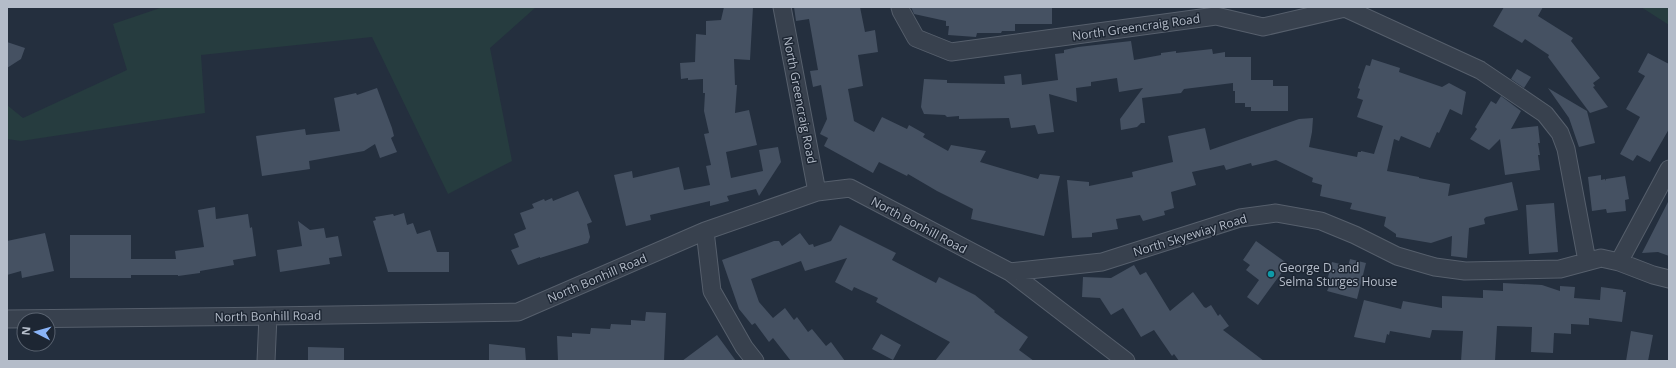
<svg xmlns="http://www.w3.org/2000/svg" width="1676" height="368" font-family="'Open Sans',sans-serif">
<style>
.green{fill:#263c3f}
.building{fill:#455162}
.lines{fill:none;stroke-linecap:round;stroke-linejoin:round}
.minor-casing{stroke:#565f6c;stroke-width:19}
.minor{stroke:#38414e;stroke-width:17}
.culture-dot{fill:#0f9aa8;stroke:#1d2633;stroke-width:1.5}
.labels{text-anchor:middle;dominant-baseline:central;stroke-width:3;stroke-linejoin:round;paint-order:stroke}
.street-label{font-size:12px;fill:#b4bcc9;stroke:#1d2633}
.poi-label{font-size:12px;fill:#b4bcc9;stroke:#1d2633;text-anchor:start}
</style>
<rect width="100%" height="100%" fill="#242f3e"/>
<path class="green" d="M163,7H536L490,48L512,161L448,194L372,37L201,55L205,113L21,141L7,139V105L23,118L127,70L113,24Z
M1641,7H1669V25Z"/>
<path class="building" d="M724,7H753L750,60L734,59L735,85H737L735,113L749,110L757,145L726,152L731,178L763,171L759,150L778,147L781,162L759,196L756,189L727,196L729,201L710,206V201L650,215L651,220L626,226L614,175L632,171L633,178L679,167L684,190L710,185L706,166L711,165L704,134L709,133L704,111L705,93H703V79L688,80V78L681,79L680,63L695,62L696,34L706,35V21L721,20Z
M794,7H860L865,32L875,30L878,52L858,55L863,86L848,89L854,121L874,132L882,117L907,129L909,125L925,134L923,137L948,151L951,145L986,151L980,162L1038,179L1040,174L1060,176L1044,236L971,219L973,209L937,191L908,174L907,176L879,162L873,173L824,146L828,138L820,134L827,119L821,85L813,87L810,71L818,70L809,19L796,21Z
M911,7H1052V24H1015V31H1002L1001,33H977L976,37L948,35L949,26H946V21L914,14Z
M1504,7H1543L1538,16L1573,38L1571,41L1600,78L1593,83L1595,86L1593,87L1608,107L1590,113L1548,57L1549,55L1525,39L1522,43L1493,26Z
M1131,41L1134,60L1161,55V53L1176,51V53L1212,49L1213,54L1225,52V57H1251V80H1273V86H1288V111H1251V107H1245V103H1235V91H1233V83L1184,89L1181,93L1142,98L1145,123H1141L1137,127L1121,130L1120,119L1143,88L1119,92L1117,78L1091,82V86L1076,88L1077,102L1049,94L1054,132L1038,134L1035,125L1011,128L1009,118L959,119V116L947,117L945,115L924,114L921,107L924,79L947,80V83L1005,84L1004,76L1021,74L1022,85L1058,80L1055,54L1064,53V50L1078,47Z
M7,42L25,48L21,59L7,68Z
M1648,53L1669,64V129L1650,162L1637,155L1633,161L1620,154L1640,117L1626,109L1645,76L1638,72Z
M1372,59L1400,68L1399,72L1442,87L1449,83L1466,92L1462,115L1450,109L1439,133L1437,132L1430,148L1401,136L1399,141L1394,139L1387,171L1419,177V178L1450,184L1448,196L1512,182L1518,210L1486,217L1484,219L1485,224L1469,228L1467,258L1451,256L1452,236L1431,243L1396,237V234L1384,226L1386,217L1350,209L1352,203L1320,196L1322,185L1312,182L1313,178L1276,160L1252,166L1251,163L1226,170L1224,165L1192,172L1196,185L1171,192L1174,208L1164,211L1165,215L1143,221L1140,215L1116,219L1118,229L1092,233V237L1072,238L1067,180L1089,182V186L1133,177L1132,172L1173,162L1168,136L1205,128L1210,150L1299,119L1313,118L1312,132L1309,147L1357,157L1358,152H1361V151L1374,154L1383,126L1357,117L1363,100L1357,98L1360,89L1358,88L1366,65L1370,66Z
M1517,69L1531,77L1524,88L1511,79Z
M377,88L392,128L394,136L391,138L397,152L380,158L375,144L364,151L309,161L310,169L262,176L256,136L305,129L306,135L340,131L334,98L356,93L357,95Z
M1548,88L1587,111L1595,143L1579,147L1569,118Z
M1501,96L1521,111L1511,129L1538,126L1540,143H1538L1540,155H1538L1540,170L1505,175L1500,139L1489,150L1470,139L1477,129L1475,127L1491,101L1496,104Z
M1601,175V180L1605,179V181L1606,179L1625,176L1629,199L1625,200L1626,211L1607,213L1606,209L1592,211L1588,177Z
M578,191L592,222L587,224L590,237L588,243L540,258V257L518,265L511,250L519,247L514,234L526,229L520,213L534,208L532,204L544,199L545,201L552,198L553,201Z
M1669,200V256L1658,252L1642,253Z
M1554,203L1558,252L1529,254L1526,205Z
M215,207L216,219L248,214L250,228L252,227L256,256L233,260L234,265L200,271V273L178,276V275H131V278H70V235H131V259H176L175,251L204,247L198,210Z
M404,213L407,225L413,223L417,234L430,230L437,252H449V272H388L373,221L376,220L375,217L393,214L394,216Z
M298,221L310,230L324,228L326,238L338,236L342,256L329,258L330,264L280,272L277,250L302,246Z
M840,225L896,253L892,260L936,283L939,277L975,295L995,311L994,312L1028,337L1019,350L1034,361H935L950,342L876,302L878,298L854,287L852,291L835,282L847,258L805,271L801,261L751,279L759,302L773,318L785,308L794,320L797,317L808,332L812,329L826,346L831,342L845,361H791L773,338L769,342L755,323L752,325L739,309L722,260L774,241H779L782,246L800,233L809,245L813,244L814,247L831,241Z
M45,233L54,271L22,278L21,271L7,275V241Z
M1256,241L1288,264L1258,305L1247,297L1259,280L1246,270L1250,265L1243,260Z
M1350,259L1366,263L1357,299L1327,291L1329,287L1327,286L1328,282L1327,281L1332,262L1348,266Z
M1134,265L1140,275L1146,272L1170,311L1193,292L1204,307L1206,308L1211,305L1218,316L1220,314L1229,326L1223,330L1264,361H1179L1174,354L1172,356L1154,330L1141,337L1123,308L1111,315L1100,298L1082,297L1083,277L1111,278Z
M1503,283L1542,285L1560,291V286L1575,287L1574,298L1600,300L1601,287L1623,290V292H1626L1622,322L1589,318V325L1571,324V334L1554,333L1553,353L1531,352L1532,327L1497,326L1495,361H1461L1463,331L1432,330L1430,338L1390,331L1389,335L1387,334L1385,343L1354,337L1364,300L1401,309L1403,301L1442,308V296L1483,298V290L1503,291Z
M646,312L666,313L664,361H558L557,336L572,337V333L590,334L591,328L610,329L611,324L631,325V320L645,321Z
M1631,331L1653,335L1648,361H1626Z
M881,334L901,345L893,360L872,349Z
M717,335L736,361H682Z
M489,344L525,348L526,361H489Z
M308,347L344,348V361H308Z"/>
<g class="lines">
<defs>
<path id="minor" d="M782,7L817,192
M900,7L901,11L916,38L951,52L1216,16L1263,27L1345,8L1480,70L1545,114L1560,133L1566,149L1587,261
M705,231L712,291L744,347L755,361
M1619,262L1669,169
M1010,272L1102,262L1240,218L1276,213L1321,221L1355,235L1397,256L1435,267L1465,271L1560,269L1601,258L1619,262L1653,275L1669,279
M7,319L268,316L518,312L705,231L817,192L850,188L1010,272L1126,361
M266,361L268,316"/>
</defs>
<use href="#minor" class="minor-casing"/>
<use href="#minor" class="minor"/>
</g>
<circle class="culture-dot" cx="1271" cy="274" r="4"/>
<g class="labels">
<g class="street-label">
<text transform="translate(1136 27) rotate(-8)">North Greencraig Road</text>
<text transform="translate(800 100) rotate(79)">North Greencraig Road</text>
<text transform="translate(919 225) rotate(28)">North Bonhill Road</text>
<text transform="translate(1190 235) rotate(-17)">North Skyewiay Road</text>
<text transform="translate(597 278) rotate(-23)">North Bonhill Road</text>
<text transform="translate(268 316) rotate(-1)">North Bonhill Road</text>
</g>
<g class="poi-label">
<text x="1279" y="267">George D. and<tspan x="1279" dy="14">Selma Sturges House</tspan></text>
</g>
</g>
<rect width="1676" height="368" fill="none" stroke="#b4bcc9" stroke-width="16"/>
<g transform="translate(36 332) rotate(276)"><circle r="19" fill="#1d2633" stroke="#59626f"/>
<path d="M0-3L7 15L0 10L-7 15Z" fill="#8ab4f8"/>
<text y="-6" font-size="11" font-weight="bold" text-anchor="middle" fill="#b4bcc9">N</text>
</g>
</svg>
